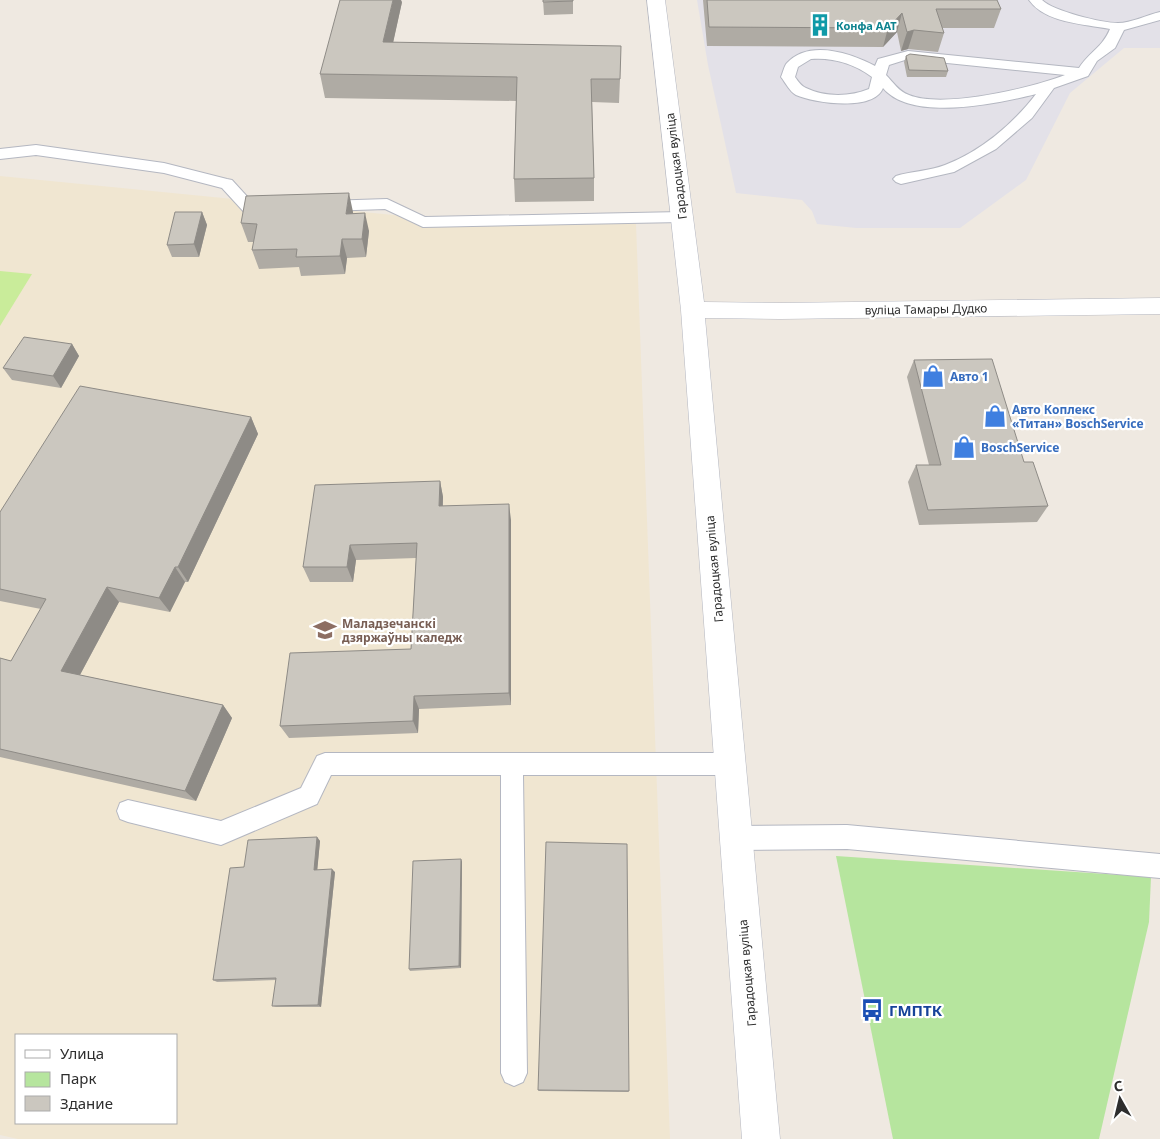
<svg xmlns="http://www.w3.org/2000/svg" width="1160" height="1139" font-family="'Noto Sans',sans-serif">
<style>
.industrial{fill:#e3e1e8}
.education{fill:#f0e6d1;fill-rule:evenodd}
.green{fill:#b6e59e}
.pitch{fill:#c9ec9a}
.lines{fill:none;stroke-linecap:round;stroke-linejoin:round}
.service-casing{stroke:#b4b7c1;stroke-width:2}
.tertiary-casing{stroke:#b4b7c1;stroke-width:1}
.service{fill:#fff;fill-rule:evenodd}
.tertiary{fill:#fff;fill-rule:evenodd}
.wall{fill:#afaba4}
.shaded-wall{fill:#8e8b86}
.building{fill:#cbc7bf;stroke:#8e8b86}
.labels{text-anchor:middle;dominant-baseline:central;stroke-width:4.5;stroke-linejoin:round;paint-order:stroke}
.far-culture-label{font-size:11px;font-weight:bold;fill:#0d838f;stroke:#fff;text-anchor:start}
.street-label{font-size:12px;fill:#2e2e2e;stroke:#fff}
.shop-label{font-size:12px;font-weight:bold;fill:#366cbe;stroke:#fff;text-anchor:start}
.education-label{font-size:12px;font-weight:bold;fill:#785e54;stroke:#fff;text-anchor:start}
.near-transit-label{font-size:15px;font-weight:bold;fill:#164399;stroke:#fff;text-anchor:start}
</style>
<rect width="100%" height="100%" fill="#efe9e1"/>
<path class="industrial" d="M697,0H1160V48H1124L1070,93L1026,180L960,228H856L817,224L812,211L802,200L736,193L708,65Z"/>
<path class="education" d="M0,176L434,219L636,224L670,1139H18L0,1135ZM16,1035H176V1123H16Z"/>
<path class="green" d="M836,856L1151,877L1149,922L1099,1139H893Z"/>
<path class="pitch" d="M0,271L32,274L0,326Z"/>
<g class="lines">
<defs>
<path id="service" d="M1029,0H1042C1053,11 1102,23 1118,23C1131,23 1147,15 1160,12V20L1124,30L1115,48L1097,61L1088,76L1054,88L1032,118L996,149L954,172L901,184L896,182L893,179L896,176C912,171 930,171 945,165C981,151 1013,124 1036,94C997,104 911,122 883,88C874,112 814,103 796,95C790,92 785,82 781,77C783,73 784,66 787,63C809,39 851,53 875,66L878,59L908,51L1079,68C1090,51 1102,48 1110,29C1084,24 1045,23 1029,0ZM811,59C832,57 855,64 872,77L869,89C850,97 824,97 806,88C801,86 798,81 795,77L798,67ZM908,59L1065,75C1031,88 943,109 909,95C899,92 893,82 886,75L889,65Z
M36,145L164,163L227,179L232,180L253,203H274L277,207L274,211L249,213L244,212L222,188L164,173L36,155L0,159V149Z
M387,199L425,217L682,212L688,213L690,217L688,221L682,222L423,227L385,209L326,211L321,210L318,206L321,202L326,201Z
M325,753H731L739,756L742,764L739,772L731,775H523L527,1073L523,1082L514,1086L505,1082L501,1073V775H331L317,804L221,845L128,822L120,819L117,811L120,803L128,800L221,821L301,788L317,756Z
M847,825L1160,854V878L847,849L735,850L727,846L723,838L727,830L735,826Z"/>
<path id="tertiary" d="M647,0H665L704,302L780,303L1160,298V314L780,319L705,318L780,1139H742L681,310Z"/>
</defs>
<use href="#service" class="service-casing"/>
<use href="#tertiary" class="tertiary-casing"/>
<use href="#service" class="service"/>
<use href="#tertiary" class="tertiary"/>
</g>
<path class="wall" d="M543,0H573V14L544,15Z
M703,0H997L1001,9L994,28H942L944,33L938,52L908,49L901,51L897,32L883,47L707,46Z
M402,2L393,42L620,79L619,103L592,102L594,178V201L515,202L514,179L516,101L325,98L320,74Z
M906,56L948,71L946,77H907L904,62Z
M202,212L207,225L199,257H172L167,245Z
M353,212V213L369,231L366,257L347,258L345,274L301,276L299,267L259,269L252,250L254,242H248L241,223Z
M72,344L79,356L61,388L12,380L3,368Z
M914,360L1024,462L1048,506L1037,522L919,525L908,482L916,465H929L907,377Z
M251,417L258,434L188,582H185L170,612L119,602L80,675L223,705L232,718L196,801L0,757V658L11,661L41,609L0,601V512Z
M440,481L443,497V506L511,520V705L419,709L418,733L289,738L280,726L411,649L416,558L356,560L353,582H310L303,567Z
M317,837L320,841L317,870L335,872L321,1007H276L272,1006L276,980L217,982L213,980L244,867Z
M461,859L462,862L461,968L410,971L409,969Z
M538,1090L629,1091L628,1092L539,1091Z"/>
<path class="shaded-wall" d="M393,0H401L402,2L388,66L383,42Z
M902,13L897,32L883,47L888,28Z
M914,30L908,49L901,51L907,32Z
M349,193L353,212L351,232L346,214Z
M202,212L207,225L199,257L194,244Z
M365,213L369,231L366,257L362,239Z
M342,239L347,258L345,274L340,256Z
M72,344L79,356L61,388L53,376Z
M251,417L258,434L188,582L178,567Z
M440,481L443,497L442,522L439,506Z
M509,504L511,520V705L509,693Z
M350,545L356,560L353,582L347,567Z
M175,567L185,582L170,612L159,598Z
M107,587L119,602L75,684L61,671Z
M414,696L419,709L418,733L413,721Z
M223,705L232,718L196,801L185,791Z
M317,837L320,841L317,873L314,870Z
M461,859L462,862L461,968L459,966Z
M332,869L335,872L321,1007L318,1005Z"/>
<path class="building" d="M340,0H393L383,42L621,46L620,79H591L594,178L514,179L517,77L320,74Z
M543,0H573V1L543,2Z
M707,0H997L1001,9H936L944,33L914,30L907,32L902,13L888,28L709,27Z
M910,54L944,58L948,71L909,70L906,56Z
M349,193L346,214L365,213L362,239H342L340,256L296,257L297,249L252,250L257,224L241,223L246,196Z
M175,212H202L194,244L167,245Z
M24,337L72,344L53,376L3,368Z
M992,359L1024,462H1033L1048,506L928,510L916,465H941L914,360Z
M80,386L251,417L178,567H175L159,598L107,587L61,671L223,705L185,791L0,749V658L11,661L46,599L0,589V512Z
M440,481L439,506L509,504V693L414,696L413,721L280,726L290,653L411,649L417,543L350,545L347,567H303L315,485Z
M317,837L314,870L332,869L318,1005L272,1006L276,978L213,980L230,868L244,867L248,840Z
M546,842L627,844L629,1091L538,1090Z
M461,859L459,966L409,969L413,861Z"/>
<defs>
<symbol id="building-bare" viewBox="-9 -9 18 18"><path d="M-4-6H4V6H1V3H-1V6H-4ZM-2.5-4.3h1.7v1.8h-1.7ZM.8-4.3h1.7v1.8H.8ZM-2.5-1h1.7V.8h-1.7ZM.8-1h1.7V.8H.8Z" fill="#0f9aa8" stroke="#fff" stroke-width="2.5" paint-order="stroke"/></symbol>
<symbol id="shop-bare" viewBox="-9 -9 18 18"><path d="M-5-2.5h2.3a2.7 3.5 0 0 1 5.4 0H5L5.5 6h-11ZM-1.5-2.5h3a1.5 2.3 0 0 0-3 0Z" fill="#3f7fe0" stroke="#fff" stroke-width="2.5" paint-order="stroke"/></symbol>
<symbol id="university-bare" viewBox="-9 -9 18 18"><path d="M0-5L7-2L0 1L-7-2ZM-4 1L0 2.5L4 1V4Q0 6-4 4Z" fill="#8d6e63" stroke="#fff" stroke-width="2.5" paint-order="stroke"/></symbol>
<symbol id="bus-bare" viewBox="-9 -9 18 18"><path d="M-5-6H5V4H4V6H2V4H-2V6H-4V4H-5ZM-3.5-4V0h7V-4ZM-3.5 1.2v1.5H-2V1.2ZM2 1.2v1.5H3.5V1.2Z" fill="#1a4fb4" stroke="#fff" stroke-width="2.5" paint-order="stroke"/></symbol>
</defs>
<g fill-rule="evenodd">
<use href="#building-bare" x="804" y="9" width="32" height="32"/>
<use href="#shop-bare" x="917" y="360" width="32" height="32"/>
<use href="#shop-bare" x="979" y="400" width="32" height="32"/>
<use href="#shop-bare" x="948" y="431" width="32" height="32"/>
<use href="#university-bare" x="309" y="614" width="32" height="32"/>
<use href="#bus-bare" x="856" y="994" width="32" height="32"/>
</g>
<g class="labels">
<g class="far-culture-label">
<text x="836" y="25">Конфа ААТ</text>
</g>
<g class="street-label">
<text transform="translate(676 166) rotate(-97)">Гарадоцкая вуліца</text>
<text transform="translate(926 309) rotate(-1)">вуліца Тамары Дудко</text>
<text transform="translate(714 569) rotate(-95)">Гарадоцкая вуліца</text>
<text transform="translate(747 973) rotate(-95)">Гарадоцкая вуліца</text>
</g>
<g class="shop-label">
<text x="950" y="376">Авто 1</text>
<text x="1012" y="409">Авто Коплекс<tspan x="1012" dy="14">«Титан» BoschService</tspan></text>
<text x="981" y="447">BoschService</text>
</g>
<g class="education-label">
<text x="342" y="623">Маладзечанскі<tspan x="342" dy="14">дзяржаўны каледж</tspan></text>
</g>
<g class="near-transit-label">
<text x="889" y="1010">ГМПТК</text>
</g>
</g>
<rect x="15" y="1034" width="162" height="90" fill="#ffffff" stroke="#ababab"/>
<rect x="25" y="1050" width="25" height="8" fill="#ffffff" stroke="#ababab"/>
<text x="60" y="1059" font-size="15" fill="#2e2e2e">Улица</text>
<rect x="25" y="1072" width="25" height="15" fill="#b6e59e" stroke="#ababab"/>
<text x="60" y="1084" font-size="15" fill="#2e2e2e">Парк</text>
<rect x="25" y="1096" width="25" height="15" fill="#cbc7bf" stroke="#ababab"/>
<text x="60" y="1109" font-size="15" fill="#2e2e2e">Здание</text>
<g transform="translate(1120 1099) rotate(352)" stroke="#ffffff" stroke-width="4" paint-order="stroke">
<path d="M0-4L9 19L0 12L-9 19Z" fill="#2e2e2e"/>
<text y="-8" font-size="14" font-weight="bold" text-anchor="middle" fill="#2e2e2e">С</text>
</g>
</svg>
